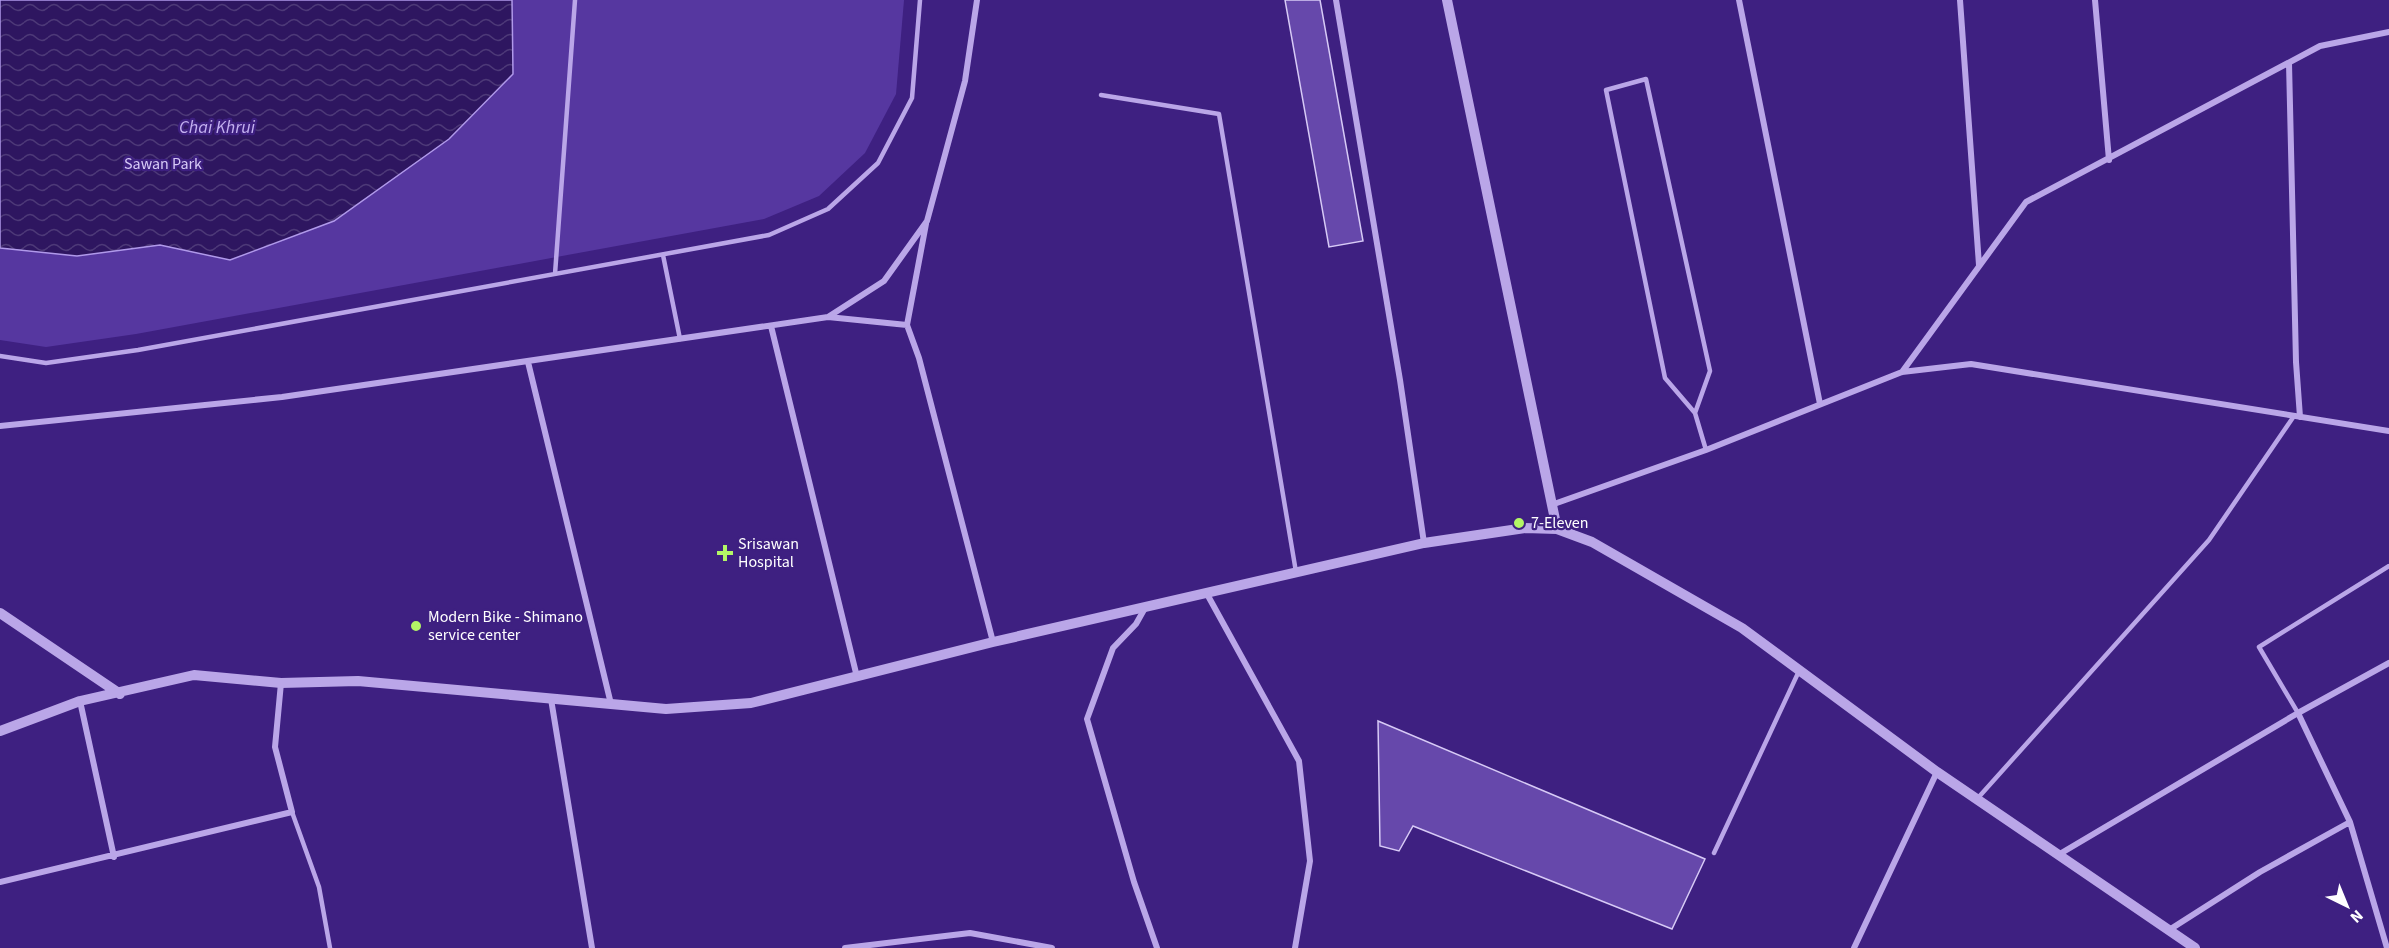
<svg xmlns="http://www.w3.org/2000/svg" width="2389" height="948" font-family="'Source Sans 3',sans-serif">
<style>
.park{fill:#5637a0}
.water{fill:url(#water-waves);stroke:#b099ea;stroke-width:1.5}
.building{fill:#6648ab;stroke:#d7caf6;stroke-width:1.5}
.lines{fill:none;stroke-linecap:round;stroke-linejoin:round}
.service{stroke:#baa6e8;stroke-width:4.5}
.minor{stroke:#baa6e8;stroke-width:6}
.tertiary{stroke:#baa6e8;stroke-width:10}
.poi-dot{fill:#b3f666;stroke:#3e2081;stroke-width:2}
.labels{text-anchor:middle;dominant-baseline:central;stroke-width:4.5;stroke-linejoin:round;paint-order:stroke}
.park-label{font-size:16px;fill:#d7caf6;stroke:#3e2081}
.poi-label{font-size:16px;fill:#fff;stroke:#3e2081;text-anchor:start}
.water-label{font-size:18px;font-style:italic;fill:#c4b1f0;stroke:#3e2081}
</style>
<defs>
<pattern id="water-waves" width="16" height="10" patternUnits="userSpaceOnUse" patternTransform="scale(1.5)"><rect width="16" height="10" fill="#2e1660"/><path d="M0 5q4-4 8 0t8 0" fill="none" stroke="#4d3978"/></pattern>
</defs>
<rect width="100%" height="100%" fill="#3e2081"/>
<path class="park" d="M0,0H904L896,94L865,153L819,196L764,219L136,334L46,347L0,340Z"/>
<path class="water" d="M0,0H512L513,74L449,139L334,221L230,260L160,245L77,256L0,248Z"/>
<path class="building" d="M1285,0H1320L1363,241L1329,247Z
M1378,721L1705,859L1672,929L1413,826L1399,851L1380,846Z"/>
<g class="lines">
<path class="service" d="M1101,95L1219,114L1296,572
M663,255L680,339
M555,274L575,0
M0,356L46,363L138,350L769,235L828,209L878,163L912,98L920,0
M1695,413L1665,378L1606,90L1646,79L1710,371L1695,413L1706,450
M2298,713L2259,647L2389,566
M1977,799L2209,540L2294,416
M292,812L319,887L330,948
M1714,853L1799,671"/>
<path class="minor" d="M1336,0L1400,380L1424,543
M1739,0L1820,404
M1960,0L1979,265
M2095,0L2109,160
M2289,63L2296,362L2300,417
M926,224L907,325L919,358L993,642
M828,317L907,325
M771,326L857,677
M528,362L611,704
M1902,372L2026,202L2320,46L2389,32
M0,426L282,397L828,317L884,281L927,221L965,81L977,0
M1554,504L1706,450L1902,372L1971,364L2389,431
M1207,594L1299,761L1310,861L1295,948
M1145,608L1136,624L1113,648L1087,719L1134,882L1157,948
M551,699L592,948
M80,701L114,857
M2298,713L2350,822L2387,948
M2058,855L2298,713L2389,663
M0,882L292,812L275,747L281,683
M2169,930L2260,872L2350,822
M845,948L970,933L1052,948
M1854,948L1937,772"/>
<path class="tertiary" d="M1447,0L1557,529
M0,613L120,694
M0,731L80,701L194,675L281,683L358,681L666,709L751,703L993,642L1424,543L1525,528L1557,529L1592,542L1742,628L1937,772L2195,948"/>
</g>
<g class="poi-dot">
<circle cx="1519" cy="523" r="6"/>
<path d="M722 544h6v6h6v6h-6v6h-6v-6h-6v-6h6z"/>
<circle cx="416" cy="626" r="6"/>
</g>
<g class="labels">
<g class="park-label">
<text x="163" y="164">Sawan Park</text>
</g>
<g class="poi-label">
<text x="1531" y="523">7-Eleven</text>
<text x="738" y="544">Srisawan<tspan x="738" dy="18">Hospital</tspan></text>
<text x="428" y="617">Modern Bike - Shimano<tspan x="428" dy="18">service center</tspan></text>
</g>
<g class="water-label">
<text x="217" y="127">Chai Khrui</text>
</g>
</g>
<g transform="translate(2347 906) rotate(137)" stroke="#3e2081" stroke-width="4.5" paint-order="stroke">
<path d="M0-4.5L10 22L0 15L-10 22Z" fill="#ffffff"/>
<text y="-9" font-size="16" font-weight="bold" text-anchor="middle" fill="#ffffff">N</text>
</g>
</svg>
